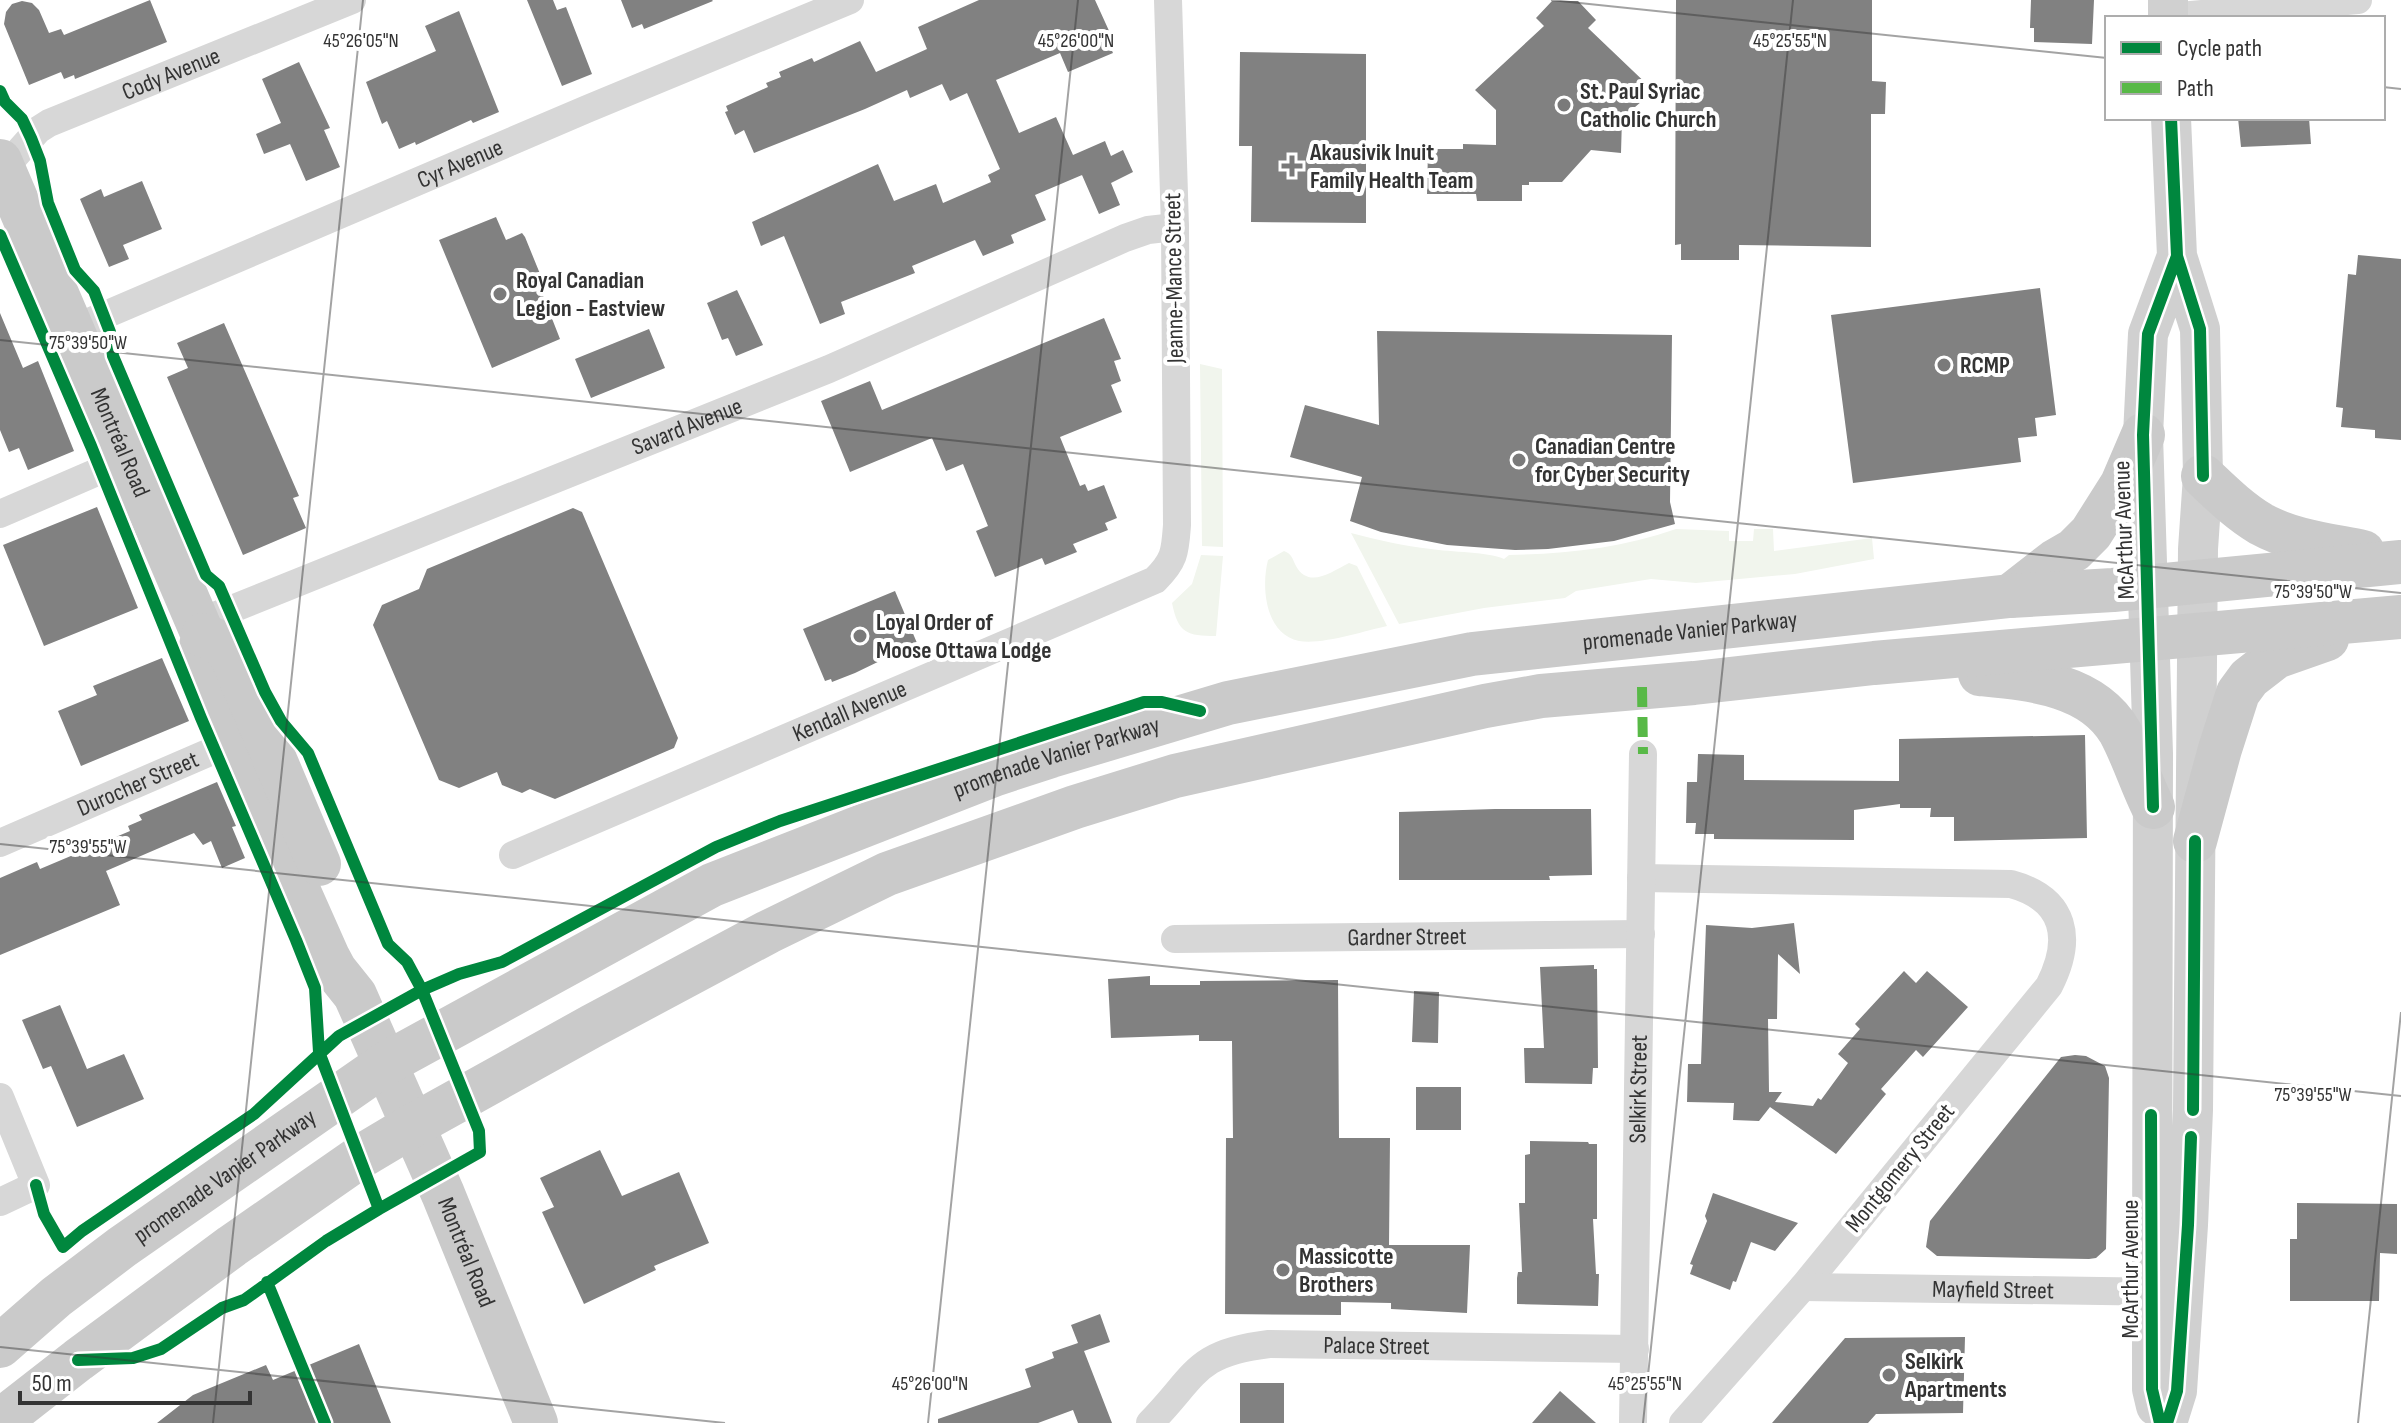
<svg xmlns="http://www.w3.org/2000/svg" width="2401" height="1423" font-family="'Sofia Sans Condensed',sans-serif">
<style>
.green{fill:#f1f5ed}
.building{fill:#818181}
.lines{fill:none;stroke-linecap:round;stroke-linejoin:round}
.street{stroke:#d7d7d7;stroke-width:28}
.secondary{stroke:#d0d0d0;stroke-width:40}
.primary{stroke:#cacaca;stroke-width:44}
.quiet{stroke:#58b947;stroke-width:10;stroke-dasharray:20 10;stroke-linecap:butt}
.cycleway-casing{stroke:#fff;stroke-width:17}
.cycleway{stroke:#00873e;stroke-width:12}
.ticks{fill:none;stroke:#333;stroke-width:2;stroke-opacity:0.45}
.poi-dot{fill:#7a7a7a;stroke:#fff;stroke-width:3}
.labels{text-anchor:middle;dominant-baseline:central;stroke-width:8;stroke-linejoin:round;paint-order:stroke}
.street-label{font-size:24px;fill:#333;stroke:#fff}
.poi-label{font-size:24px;font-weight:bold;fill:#333;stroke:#fff;text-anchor:start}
.ticks-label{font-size:20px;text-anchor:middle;fill:#333;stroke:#fff;stroke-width:8;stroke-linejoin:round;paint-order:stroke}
</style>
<rect width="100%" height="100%" fill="#fff"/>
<path class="green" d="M1200,364L1222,369L1223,547L1202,546Z
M1676,529L1729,531V541H1753L1754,529H1773L1774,551L1872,538L1874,559L1795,574L1696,583L1651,579L1576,591L1565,598L1484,608L1399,624L1351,533C1377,540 1404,546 1431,549C1449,552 1491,552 1504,559L1509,555C1566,554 1622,548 1676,529Z
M1284,551C1292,554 1292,558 1296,566C1309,589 1331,572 1349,563L1357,566L1387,626C1364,631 1322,645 1299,641C1265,634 1261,587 1268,560Z
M1201,555L1223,556L1216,636C1187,636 1178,633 1172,603L1192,584Z"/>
<path class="building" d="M150,0L167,42L75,79L74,75L64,79L61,72L29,85L4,24L6,12L12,4L22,1L32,3L39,10L49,33L61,29L64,35Z
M527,0H553L557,10L566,7L592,74L562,86Z
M621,0H712L713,1L644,29L642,24L632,28Z
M979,0H1095L1110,33L1105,35L1113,53L1068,72L1060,53L996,80L1019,133L1056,117L1073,155L1105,141L1111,156L1123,150L1133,172L1111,183L1120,205L1099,214L1075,159L1082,175L1035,195L1046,220L1011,235L1014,243L983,256L975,240L912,266L915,273L841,302L845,314L820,324L784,236L761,246L752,222L878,164L894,201L936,184L943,203L991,182L988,175L1000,169L967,93L950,101L942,84L910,98L907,90L865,109L754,153L744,130L735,135L725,112L728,111L726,106L768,87L766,83L781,77L779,72L812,58L814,62L860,41L876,72L927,49L918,27Z
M1676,0H1872V81L1886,82L1885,114H1871V247L1739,245V260H1681V244L1675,245Z
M2031,0H2094L2092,44L2034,42V28H2030Z
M1552,1H1578L1596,20L1588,28L1654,91L1622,118L1621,153L1591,150L1562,182H1529V185H1522V201H1477L1476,194H1427L1428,149H1463V144L1496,145V110L1475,90L1544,26L1536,18Z
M459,11L499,112L473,123L471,120L416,145L415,142L399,149L387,121L382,124L366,82L436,51L425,26Z
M1240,52L1366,54V223L1251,222L1252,146H1239Z
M299,62L330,128L324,130L340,167L306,181L290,144L264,154L256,134L281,123L262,79Z
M2238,118H2309L2311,144L2241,147Z
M142,181L162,229L123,245L129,259L109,267L80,199L101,189L104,197Z
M496,217L506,240L522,233L525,237L547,291L542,293L560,339L492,368L439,240Z
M2358,255L2401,259V440L2375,438V430L2341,427L2343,408L2336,407L2348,274L2356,275Z
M2040,288L2056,415L2035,418L2037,436L2018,438L2021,462L1853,483L1831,315Z
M737,290L763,345L736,356L728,338L722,340L707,303Z
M0,313L23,368L38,361L74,451L28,470L19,448L9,452L0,430Z
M1104,318L1121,359L1114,361L1121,381L1111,385L1122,412L1060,437L1080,486L1085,484L1088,491L1104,485L1117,518L1105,523L1108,530L1073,544L1077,552L1045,565L1042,558L995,577L976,531L988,526L963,464L946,471L932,438L850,472L821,401L870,381L882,410Z
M224,323L299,496L293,498L306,528L243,555L167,377L188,368L177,343Z
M649,329L665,368L591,398L575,359Z
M1377,331L1672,335L1670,502L1675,524L1614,541L1548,549L1515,550L1447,545L1381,532L1350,521L1362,477L1290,457L1305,405L1379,425Z
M97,507L138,608L44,646L3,545Z
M573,508L582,512L678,738L674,748L555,799L530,789L522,793L502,785L497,772L459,788L439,780L373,625L382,605L419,589L427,569Z
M895,591L917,643L855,673L832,682L831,679L825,681L803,629Z
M162,658L189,721L81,766L58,711L97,695L93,686Z
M2085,735L2087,838L1954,841V817H1930L1931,808H1900V804L1854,810V840L1714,839V834H1695L1696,823H1686L1687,782H1697L1698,754L1744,755V780L1899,781V739Z
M217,782L236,826L232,827L245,858L222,868L211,841L203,845L194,833L106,871L120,905L0,955V878L37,862L40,869L130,831L128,826L142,820L139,815Z
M1495,809H1591L1592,875L1549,876L1550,880H1399V812Z
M1794,923L1800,974L1778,954L1777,1019H1768L1769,1092H1782L1775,1102L1813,1106L1818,1098L1821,1100L1848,1063L1838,1054L1860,1029L1855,1024L1904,971L1916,983L1927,971L1968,1007L1923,1057L1916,1050L1881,1089L1886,1094L1836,1154L1770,1107L1759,1121L1733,1120L1734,1103L1687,1102L1688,1064H1701L1706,925L1752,928Z
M1594,965V969H1597L1598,1068H1593L1592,1084L1525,1083L1524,1048H1544L1540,967Z
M1150,976V985H1200V981L1338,980L1339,1138H1390L1389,1245H1470L1467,1313L1391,1309V1303L1341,1302V1315L1225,1314L1226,1138H1233L1232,1041H1199V1035L1111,1038L1108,979Z
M1414,991L1439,992L1438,1043L1412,1042Z
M60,1005L87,1069L124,1054L144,1099L77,1127L51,1066L43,1069L22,1020Z
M2075,1055L2086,1056L2105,1066L2109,1078L2106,1249L2096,1258L2089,1259L1937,1256L1926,1247L1930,1221L2061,1057Z
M1416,1087H1461V1130H1416Z
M1530,1141L1588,1142L1589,1144H1597V1219H1593L1596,1274H1599L1598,1306L1517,1304V1278L1518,1272H1522L1519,1203H1525V1155L1530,1154Z
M600,1150L622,1196L679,1172L709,1243L654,1266L656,1270L584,1304L542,1212L554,1207L540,1178Z
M1713,1193L1798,1223L1775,1251L1751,1242L1736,1282L1733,1281L1730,1290L1690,1274L1693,1265L1690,1264L1707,1221L1705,1216Z
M2297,1203L2397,1204V1254L2380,1253L2379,1301H2290V1239H2297Z
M1100,1314L1110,1342L1084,1351L1112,1423H1078L1073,1410L1038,1423H938V1419L1031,1387L1025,1369L1054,1358L1052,1352L1078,1343L1071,1325Z
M1965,1337L1963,1413L1876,1414L1868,1423H1772L1845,1338Z
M359,1344L391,1423H157L193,1395L266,1365L273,1380Z
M1240,1383H1284V1423H1240Z
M1560,1391L1596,1423H1532Z"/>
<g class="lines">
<g class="street">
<path d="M2168,17L2358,0"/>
<path id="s1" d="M0,173L38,130L49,123L352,0"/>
<path id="s2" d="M70,330L587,109L850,0"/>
<path d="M0,514L127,459"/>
<path id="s3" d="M197,623L829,369L1125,238L1148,230L1175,227"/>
<path id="s4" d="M0,843L233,742"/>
<path id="s5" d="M513,855L1155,580C1175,560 1175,552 1177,525L1175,227L1168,0"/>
<path d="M1641,878L2011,884C2066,899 2073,939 2049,986L1803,1287L1683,1423"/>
<path id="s6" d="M1175,939L1641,934"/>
<path d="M0,1097L36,1185L0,1202"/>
<path id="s7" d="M1803,1287L2170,1292"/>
<path id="s8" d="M1150,1423C1197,1375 1194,1353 1269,1344L1635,1349"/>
<path id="s9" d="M1633,1423L1643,754"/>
</g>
<path class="secondary" d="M2168,0V18
M2156,1406L2152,1389V1292L2153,754L2143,435L2148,334L2177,256
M2167,1423L2177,1391L2188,1225L2193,1110L2198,549L2203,476L2200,329L2177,256L2171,118"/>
<g class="primary">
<path id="s10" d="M0,161L203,635L200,652L201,671L328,957L335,970L355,995L443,1194L536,1423"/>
<path d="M2203,476C2221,493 2239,511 2261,524C2292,541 2329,545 2363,552"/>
<path d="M2010,596L2055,561L2074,550L2091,533L2122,484L2143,435"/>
<path d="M203,635L219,642L230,653L319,864"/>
<path d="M1980,674C2030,679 2092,684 2120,732C2133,756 2141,783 2153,807"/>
<path d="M2195,841L2220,749L2238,693L2249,678L2276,657L2327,639"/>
<path id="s11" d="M0,1346L56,1297L122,1247L385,1064L712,885L996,774L1051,756L1228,703L1472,654L2010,596L2113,590L2401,562"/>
<path d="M0,1421L78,1360L232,1246L360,1157L412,1126L592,1026L768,932L887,874L1075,807L1175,776L1485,706L1541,696L1694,683L1874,663L2401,617"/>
</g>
<path class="quiet" d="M1642,687L1643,754"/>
<defs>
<path id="cycleway" d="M0,91L5,102L22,119L31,138L40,161L48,203L75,270L94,291L110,332L113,356L206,575L219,586L265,692L281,721L308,753L388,944L407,962L422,990L479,1131L480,1152L379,1209L319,1052L315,988L296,940L201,718L91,446L0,235
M2171,118L2177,256L2200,329L2203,476
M2153,807L2143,435L2148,334L2177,256
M2193,1110L2195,841
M2151,1115L2152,1389L2160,1423
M36,1185L44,1214L63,1247L82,1231L254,1114L339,1036L422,990L459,974L502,962L716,847L780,821L1144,702H1162L1200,711
M267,1282L325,1423
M78,1360L133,1358L161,1349L222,1308L244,1300L326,1241L379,1209
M2167,1423L2177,1391L2188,1225L2191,1137"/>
</defs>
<use href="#cycleway" class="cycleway-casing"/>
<use href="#cycleway" class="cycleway"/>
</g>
<path class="ticks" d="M1551,0L2107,58M2383,87L2401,89M0,340L2401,593M0,844L2401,1096M0,1347L725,1423M213,1423L363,0M928,1423L1078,0M1643,1423L1793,0M2358,1423L2401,1012"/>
<g class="poi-dot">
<circle cx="1564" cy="105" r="8"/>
<path d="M1288 154h8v8h8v8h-8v8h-8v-8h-8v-8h8z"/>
<circle cx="500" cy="294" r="8"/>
<circle cx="1944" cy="365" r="8"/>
<circle cx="1519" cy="460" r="8"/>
<circle cx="860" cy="636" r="8"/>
<circle cx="1283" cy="1270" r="8"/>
<circle cx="1889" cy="1375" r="8"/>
</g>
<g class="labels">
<g class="street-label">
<text stroke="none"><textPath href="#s1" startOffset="202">Cody Avenue</textPath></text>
<text stroke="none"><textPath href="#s2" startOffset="424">Cyr Avenue</textPath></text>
<text transform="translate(1174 278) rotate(-91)">Jeanne-Mance Street</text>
<text stroke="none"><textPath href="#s3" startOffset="528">Savard Avenue</textPath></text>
<text stroke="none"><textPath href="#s10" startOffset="306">Montréal Road</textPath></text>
<text transform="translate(2124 530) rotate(-92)">McArthur Avenue</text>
<text stroke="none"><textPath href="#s11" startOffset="1866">promenade Vanier Parkway</textPath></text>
<text stroke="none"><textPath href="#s5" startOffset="366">Kendall Avenue</textPath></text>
<text stroke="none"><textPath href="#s11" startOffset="1218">promenade Vanier Parkway</textPath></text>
<text stroke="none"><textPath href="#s4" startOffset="150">Durocher Street</textPath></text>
<text stroke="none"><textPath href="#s6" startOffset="232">Gardner Street</textPath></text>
<text stroke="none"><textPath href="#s9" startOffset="334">Selkirk Street</textPath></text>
<text transform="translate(1900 1168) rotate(-51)">Montgomery Street</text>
<text stroke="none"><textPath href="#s11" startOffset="282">promenade Vanier Parkway</textPath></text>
<text stroke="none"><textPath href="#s10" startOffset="1192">Montréal Road</textPath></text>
<text transform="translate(2130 1269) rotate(-90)">McArthur Avenue</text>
<text stroke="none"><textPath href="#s7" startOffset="190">Mayfield Street</textPath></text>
<text stroke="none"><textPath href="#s8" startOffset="256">Palace Street</textPath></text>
</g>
<g class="poi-label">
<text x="1580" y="91">St. Paul Syriac<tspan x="1580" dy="28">Catholic Church</tspan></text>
<text x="1310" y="152">Akausivik Inuit<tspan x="1310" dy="28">Family Health Team</tspan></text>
<text x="516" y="280">Royal Canadian<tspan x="516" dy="28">Legion - Eastview</tspan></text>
<text x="1960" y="365">RCMP</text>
<text x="1535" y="446">Canadian Centre<tspan x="1535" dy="28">for Cyber Security</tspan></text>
<text x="876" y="622">Loyal Order of<tspan x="876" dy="28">Moose Ottawa Lodge</tspan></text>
<text x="1299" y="1256">Massicotte<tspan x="1299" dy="28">Brothers</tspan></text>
<text x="1905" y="1361">Selkirk<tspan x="1905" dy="28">Apartments</tspan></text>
</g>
</g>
<g class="ticks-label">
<text x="361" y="47">45°26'05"N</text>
<text x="1076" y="47">45°26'00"N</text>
<text x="1790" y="47">45°25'55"N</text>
<text x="88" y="349">75°39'50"W</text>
<text x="2313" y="598">75°39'50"W</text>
<text x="88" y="853">75°39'55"W</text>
<text x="2313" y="1101">75°39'55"W</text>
<text x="930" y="1390">45°26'00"N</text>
<text x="1645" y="1390">45°25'55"N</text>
</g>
<rect x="2105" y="16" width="280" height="104" fill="#ffffff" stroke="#adadad" stroke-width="2"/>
<rect x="2121" y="42" width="40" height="12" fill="#00873e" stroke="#adadad" stroke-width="2"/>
<text x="2177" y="56" font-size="24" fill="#333333">Cycle path</text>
<rect x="2121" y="82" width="40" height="12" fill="#58b947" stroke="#adadad" stroke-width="2"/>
<text x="2177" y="96" font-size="24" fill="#333333">Path</text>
<path d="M20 1391v12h230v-12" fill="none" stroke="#333333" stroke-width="4"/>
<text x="32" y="1391" font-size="24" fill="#333333" stroke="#ffffff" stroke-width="6" paint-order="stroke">50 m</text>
</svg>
